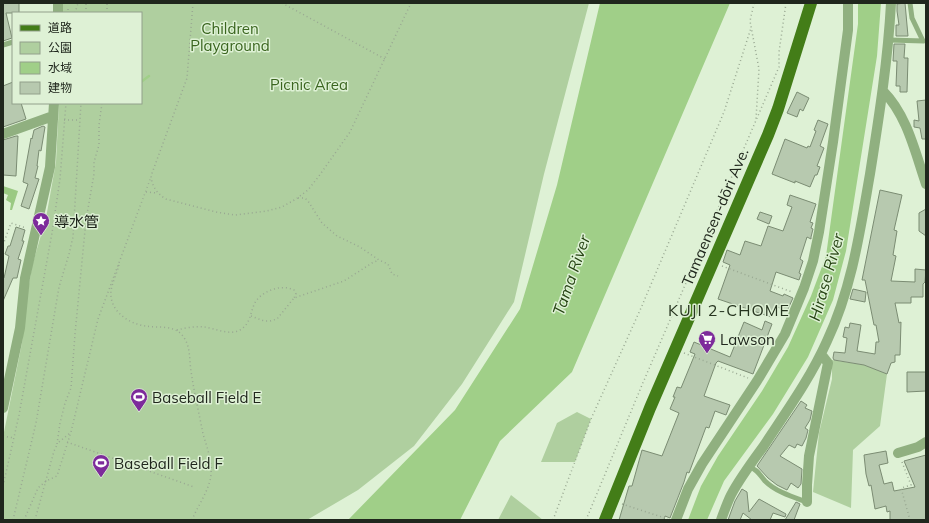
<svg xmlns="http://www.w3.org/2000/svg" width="929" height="523" font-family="Mulish,'Noto Sans JP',sans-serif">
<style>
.green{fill:#afcf9f}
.forest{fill:#9ac982}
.water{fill:#a0cf88}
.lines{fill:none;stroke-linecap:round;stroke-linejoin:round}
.stream{stroke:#a0cf88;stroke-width:2.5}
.building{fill:#b7c9af;stroke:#7b8c73}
.path{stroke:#99a892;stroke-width:1.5;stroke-dasharray:1 3;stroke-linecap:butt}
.lane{stroke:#90b080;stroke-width:5}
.street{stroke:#90b080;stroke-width:10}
.primary{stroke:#437d18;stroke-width:12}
.labels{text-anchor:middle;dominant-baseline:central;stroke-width:3;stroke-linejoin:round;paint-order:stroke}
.park-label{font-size:15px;fill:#3a651f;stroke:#def1d5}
.street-label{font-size:15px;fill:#20271d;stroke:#def1d5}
.poi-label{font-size:15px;fill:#20271d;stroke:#def1d5;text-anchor:start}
.water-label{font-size:16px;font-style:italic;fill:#254212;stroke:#def1d5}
.neighbourhood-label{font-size:16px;letter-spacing:1px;fill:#273520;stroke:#def1d5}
</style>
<rect width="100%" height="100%" fill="#def1d5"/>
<path class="green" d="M61,3H589L544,174L514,302L462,384L414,446L358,490L307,520H3V437L22,343L26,303L32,266L46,218L56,162L59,103H141V13H61Z
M832,360L864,365L887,374L880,426L853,450L851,508L813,492L819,433L832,379Z
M577,412L591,419L575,462H541L557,423Z
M511,495L543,520H498Z"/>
<path class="forest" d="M3,186L18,191L12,210H10L11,203L6,200L8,195L3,193Z"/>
<path class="water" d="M600,3H730L572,372L500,441L460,520H348L455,410L520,309L557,185Z
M858,3H881L877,56L846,251L833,300L808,357L773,414L724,481L707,520H688L701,486L718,456L762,391L788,347L811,296L826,256L858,24Z"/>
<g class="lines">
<path class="stream" d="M141,82L149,76"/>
</g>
<path class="building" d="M3,3H19V13H6L12,38L3,41Z
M905,3L908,36H896V25H899L897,11V4Z
M894,44H905L904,58H908L907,92H900V86H896L897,61H893Z
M13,82V103H21L26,119L3,127V86Z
M797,92L809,98L803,111L800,109L797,117L787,113Z
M926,100V139H922L920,128L914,127V120L919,121L917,101Z
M818,120L828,124L820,146L824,148L817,166L820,167L817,175H815L810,187L795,181V183L772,174L785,139L807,148L808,146L810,147L816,131L814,130Z
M43,126L45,127L41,151L39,150L37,166H38L35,178L39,179L29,209L21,206L28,184L23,182L31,138L32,139L34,130Z
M16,136H18L16,176L3,175V140Z
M880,190L902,195L894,230L897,231L893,255L896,256L891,281L915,282V269L926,270L925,282L923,284V297H911V303H895L899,323L901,322L900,355H895V362L891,363L887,374L864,365L834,360L833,358L834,352L845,353L847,338L843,337L845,327L849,328L850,323L861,325L857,351L875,354L876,342H879L876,325H874L865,280H862Z
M790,195L816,204L810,222L813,223L811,228L813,229L811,237V239L807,237L800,259L803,261L799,273L801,274L799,280L776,272L770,291L783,296L784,294L793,298L787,311L775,306L771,317L718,299L730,265L723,262L727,250L740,255L745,241L761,246L768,226L783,231L792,207L787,205Z
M926,209V236L919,231V213Z
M760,212L772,216L769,224L757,219Z
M16,227L25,230L22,241H24L18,259L21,260L17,278H13L3,301V277L4,278L9,256L5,254L8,246H10Z
M853,289L866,292L865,302L850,299Z
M765,321L772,324L753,374L718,361L716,363L704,396L730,405L726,415L715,411L709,428L706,427L689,473L687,472L684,482L670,518L665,516L664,520H619L629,486H632L642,450L662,456L679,413L670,409L675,397H673L677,387L681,388L695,354L690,352L694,342L730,357L744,322L762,330Z
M907,372H926V391L907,392Z
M801,401L807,405L805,408L812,411L810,420L805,428L808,430L806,438L802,446L797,444L795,448L789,445L780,456L802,469L801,484L798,488L791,483L787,490L777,485L768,478L757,466Z
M886,451L888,463L879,465L884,484L892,482L894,491L915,487L904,461L926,455V520H890V511L887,512L886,506L875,509L871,485L869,486L866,474L864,455Z
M742,489L747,492L749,512L759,499L786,514L785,517L773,513L770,520H752L743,513L740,520H728L735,501Z
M796,502L800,504L794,520H785Z"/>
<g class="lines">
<path class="path" d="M193,3L187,78L151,176C152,186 157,194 166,199L216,212L235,215L267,211L282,207L296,199L308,190L319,176L350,132L411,3
M282,3L385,59
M754,3L750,21L759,69L756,119
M68,9V13
M75,13L78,3
M86,13V3
M107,13V3
M64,120H80
M146,192L158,193
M298,198H305L308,201L322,223L337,236L360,247L379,260L388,264L392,274L398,276
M3,245L11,223L26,228
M119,265C117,273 112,283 111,291C109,311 129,324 146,326C157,328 173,325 181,334C191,344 189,358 191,371C194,392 199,413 203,434C207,447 212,461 211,475C209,491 198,505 192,520
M722,266L792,292
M251,316L264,321H270L277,319L294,298L344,281L372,263L379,260
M177,330C185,328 195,326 204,327C215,328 229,336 240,330C252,323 250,310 256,301C264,290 282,284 294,290L296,294L294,298
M684,353L748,378
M3,436L14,438
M59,442L70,433
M67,442L194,487
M57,444L60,423L65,403L71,388L75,334L86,220L94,174V162L99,145V125L102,103
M902,462L911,485L901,488L910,520
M3,486L19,415L52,233L60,179L66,103
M622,504L668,519
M13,520L36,423L59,287L69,254L73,237L81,103
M24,520L38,488L46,481L57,476L71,432L98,319L151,177
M35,520L54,451L57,445
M553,520L591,419L641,308L724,112L751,28
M586,520L642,385L779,67V52L786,3"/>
<path class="lane" d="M910,3L912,18L923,41
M889,40L924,41
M3,45L13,42
M749,467C758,470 759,474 765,481C776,492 793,497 807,502"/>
<path class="street" d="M58,3V13
M883,91C907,115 915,152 926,184
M3,134L53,116
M3,408L20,328L25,278L50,167L54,103
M898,453L918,447L926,442
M807,502V485L809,456L828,363L821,354
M676,520L688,489L702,464L757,381L785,334L804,288L813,261L819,232L833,142L848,30V3
M721,520C724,512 727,503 731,495C740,478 752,462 763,447C786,412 810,379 827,341C852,288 860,231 870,174C879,117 888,60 891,3"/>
<path class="primary" d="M605,520L650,408L768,135L778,109L811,3"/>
</g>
<defs>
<symbol id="sight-pin" viewBox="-11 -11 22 30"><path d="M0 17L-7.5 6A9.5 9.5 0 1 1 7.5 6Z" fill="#7d2b9b" stroke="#def1d5"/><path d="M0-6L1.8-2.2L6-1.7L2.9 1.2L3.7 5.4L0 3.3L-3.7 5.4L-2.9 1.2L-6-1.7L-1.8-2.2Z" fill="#fff"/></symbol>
<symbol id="supermarket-pin" viewBox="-11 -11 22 30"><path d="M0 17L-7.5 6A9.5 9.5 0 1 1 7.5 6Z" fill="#7d2b9b" stroke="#def1d5"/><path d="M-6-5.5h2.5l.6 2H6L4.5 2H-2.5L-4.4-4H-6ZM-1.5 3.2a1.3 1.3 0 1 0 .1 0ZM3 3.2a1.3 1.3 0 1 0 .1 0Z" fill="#fff"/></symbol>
<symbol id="stadium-pin" viewBox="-11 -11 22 30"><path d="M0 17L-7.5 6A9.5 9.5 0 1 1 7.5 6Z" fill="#7d2b9b" stroke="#def1d5"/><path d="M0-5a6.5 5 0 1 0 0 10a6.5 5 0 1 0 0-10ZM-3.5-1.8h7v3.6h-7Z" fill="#fff"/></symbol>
</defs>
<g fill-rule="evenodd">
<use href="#sight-pin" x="31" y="211" width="20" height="27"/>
<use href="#supermarket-pin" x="697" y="329" width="20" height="27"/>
<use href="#stadium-pin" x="129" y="387" width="20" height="27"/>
<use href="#stadium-pin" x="91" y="453" width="20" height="27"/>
</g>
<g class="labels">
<g class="park-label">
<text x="230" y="28">Children<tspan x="230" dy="17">Playground</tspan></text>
<text x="309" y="84">Picnic Area</text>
</g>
<g class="street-label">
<text transform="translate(715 217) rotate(-67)">Tamaensen-dōri Ave.</text>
</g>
<g class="poi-label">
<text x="54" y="221">導水管</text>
<text x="720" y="339">Lawson</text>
<text x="152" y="397">Baseball Field E</text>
<text x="114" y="463">Baseball Field F</text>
</g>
<g class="water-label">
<text transform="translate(571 275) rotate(-71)">Tama River</text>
<text transform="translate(826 277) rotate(-74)">Hirase River</text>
</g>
<g class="neighbourhood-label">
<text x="729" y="310">KUJI 2-CHOME</text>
</g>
</g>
<rect width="929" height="523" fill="none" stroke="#20271d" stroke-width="8"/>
<rect x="12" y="12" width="130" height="92" fill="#def1d5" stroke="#92a08b"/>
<rect x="20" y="25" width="20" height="6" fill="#437d18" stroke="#92a08b"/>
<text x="48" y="32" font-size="12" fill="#20271d">道路</text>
<rect x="20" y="42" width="20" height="12" fill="#afcf9f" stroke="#92a08b"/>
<text x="48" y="52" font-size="12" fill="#20271d">公園</text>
<rect x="20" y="62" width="20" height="12" fill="#a0cf88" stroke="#92a08b"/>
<text x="48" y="72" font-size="12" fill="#20271d">水域</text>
<rect x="20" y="82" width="20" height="12" fill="#b7c9af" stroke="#92a08b"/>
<text x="48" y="92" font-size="12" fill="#20271d">建物</text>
</svg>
